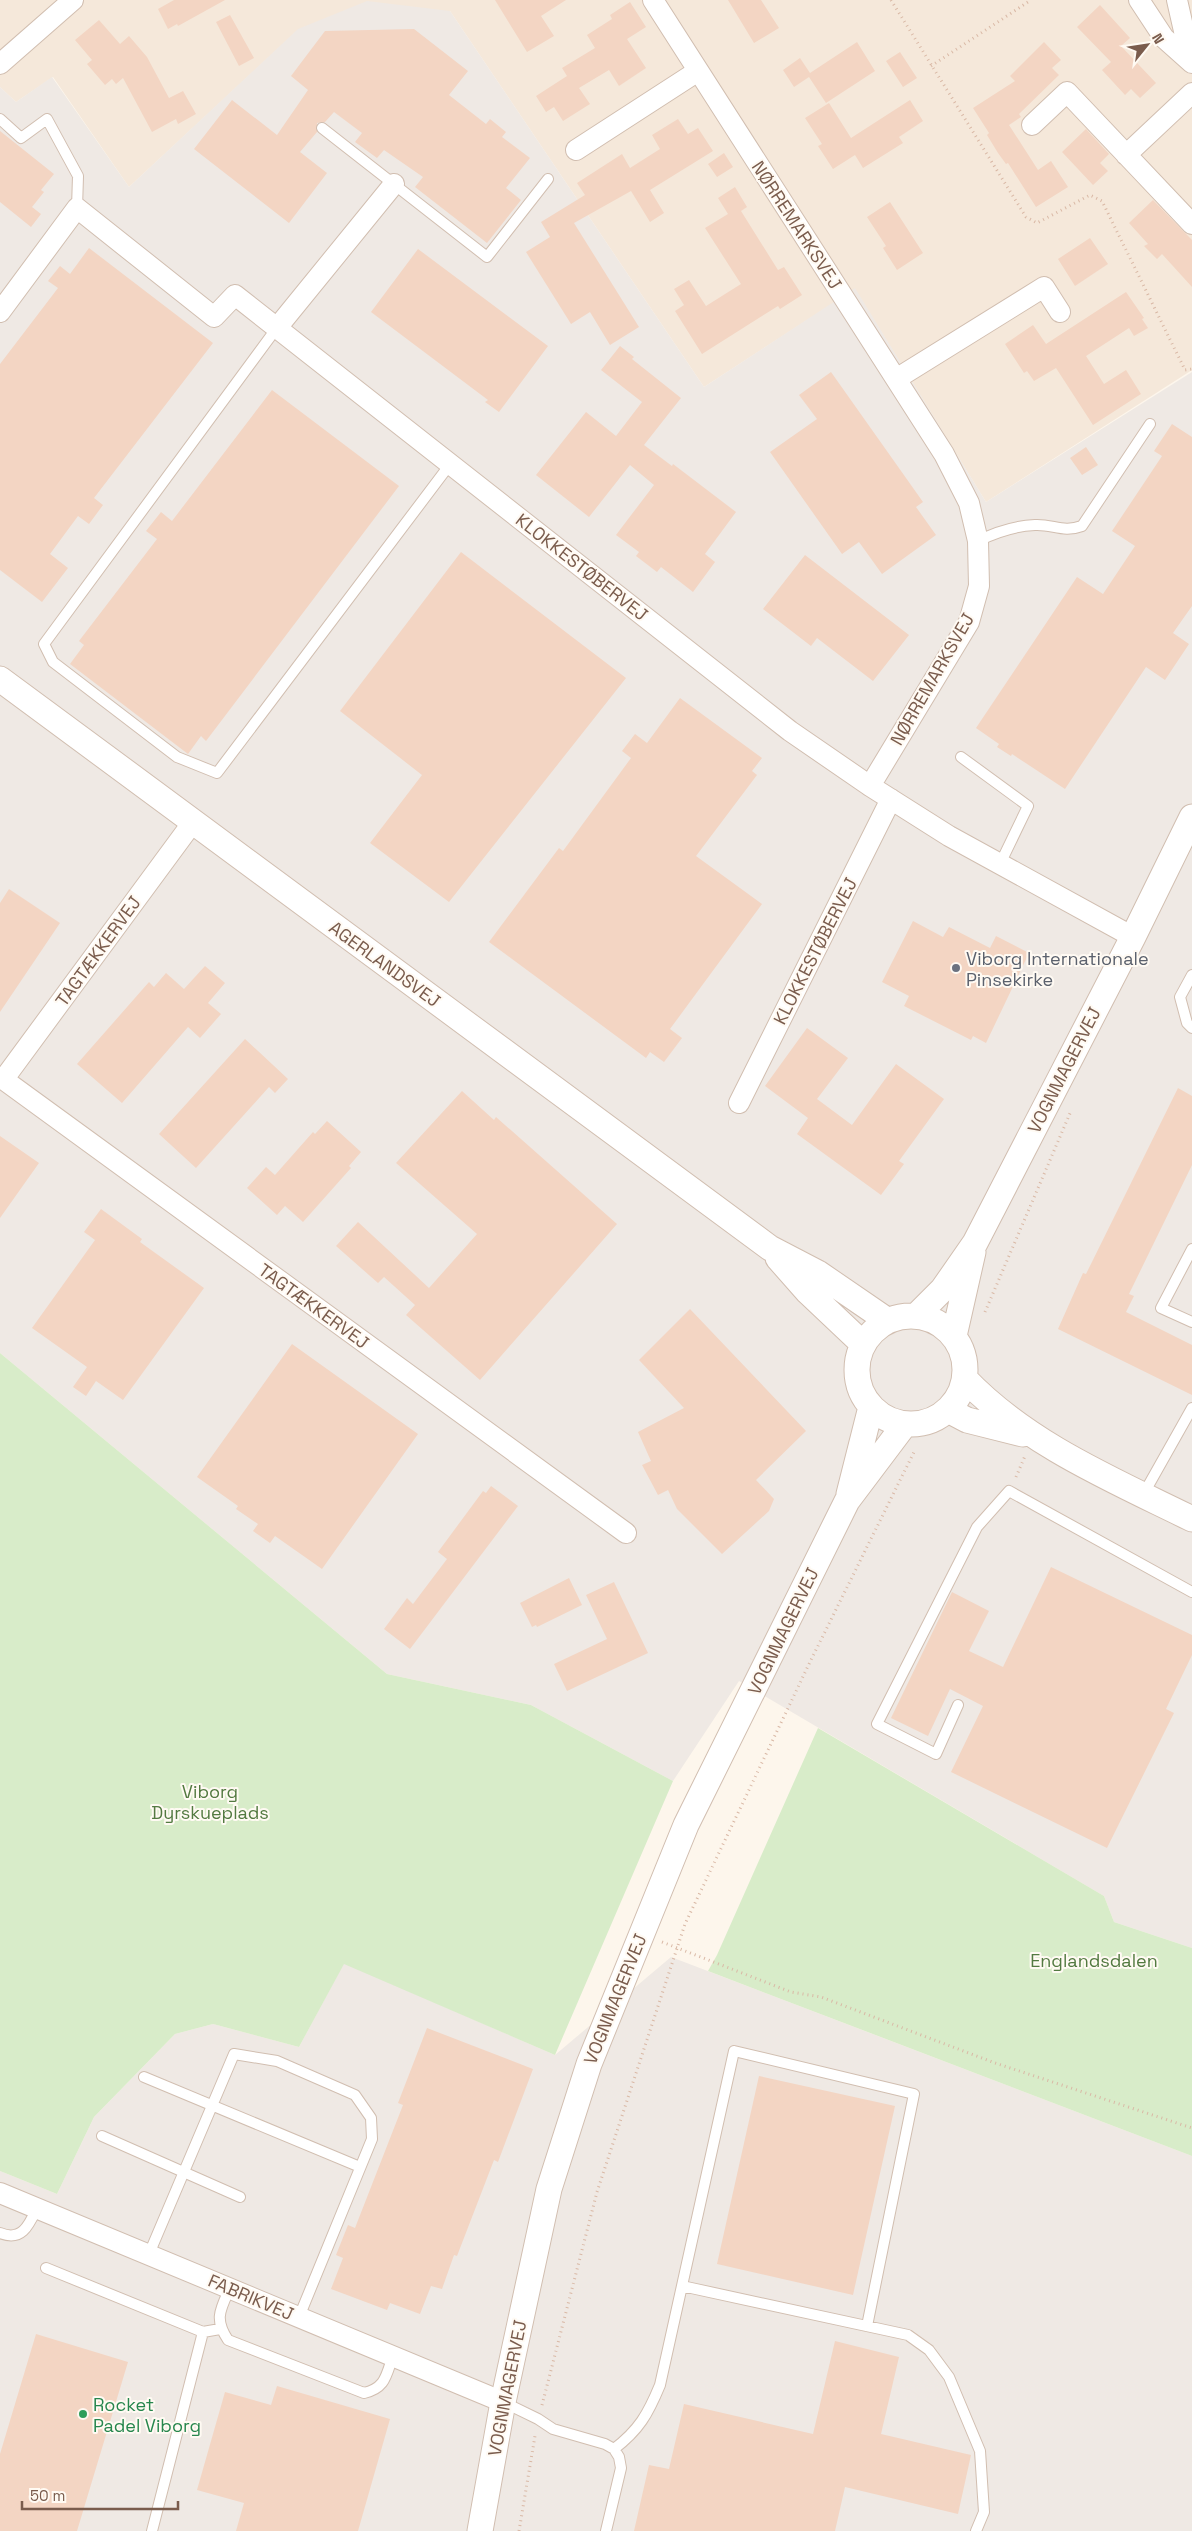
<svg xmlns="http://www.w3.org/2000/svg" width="1192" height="2531" font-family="'Space Grotesk',sans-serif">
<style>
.residential{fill:#f5e8da}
.industrial{fill:#efe9e4}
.green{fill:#d8ecc9}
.building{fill:#f3d5c3}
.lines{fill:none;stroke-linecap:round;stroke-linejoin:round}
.service-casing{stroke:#d1beb0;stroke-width:12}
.minor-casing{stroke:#d1beb0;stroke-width:22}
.tertiary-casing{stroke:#d1beb0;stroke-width:27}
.path{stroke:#d9b8a5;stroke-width:3;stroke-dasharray:1 4;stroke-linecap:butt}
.service{stroke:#fff;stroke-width:10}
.minor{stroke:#fff;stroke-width:20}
.tertiary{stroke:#fff;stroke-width:25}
.worship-dot{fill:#6b7280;stroke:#fffaf3;stroke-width:2}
.leisure-dot{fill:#2e9e5b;stroke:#fffaf3;stroke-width:2}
.labels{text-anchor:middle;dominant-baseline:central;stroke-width:4;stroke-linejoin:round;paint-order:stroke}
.street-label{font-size:18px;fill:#7a5c4d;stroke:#fffaf3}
.worship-label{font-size:18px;fill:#5b616d;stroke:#fffaf3;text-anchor:start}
.park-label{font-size:18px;fill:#537a41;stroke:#fffaf3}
.leisure-label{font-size:18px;fill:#27864d;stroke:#fffaf3;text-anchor:start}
</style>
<rect width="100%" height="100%" fill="#fdf6ec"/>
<path class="residential" d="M0,0H1192V370L986,502L855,289L704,387L450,11L299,29L129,187L53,77L16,102L0,87Z"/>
<path class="industrial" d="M367,1L450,11L704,387L855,288L986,502L1192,372V1948L1114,1922L1104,1896L739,1681L673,1781L531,1705L387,1674L0,1353V87L16,102L52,77L129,187L298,29Z
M671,1957L1192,2156V2531H0V2171L57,2194L94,2117L175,2034L213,2024L299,2047L344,1963L555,2055Z"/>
<path class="green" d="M0,1353L387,1674L531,1705L673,1781L555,2055L344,1964L299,2047L213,2024L175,2034L94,2117L57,2194L0,2171Z
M818,1728L1104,1896L1114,1922L1192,1948V2156L708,1971L717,1955Z"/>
<path class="building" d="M174,0H225L178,26L177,24L168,29L158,9Z
M495,0H566L541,16L554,36L527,52Z
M728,0H761L779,28L754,43Z
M630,2L646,27L627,39L646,68L619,86L609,70L579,88L590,104L563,121L554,107L546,112L536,96L567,76L562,68L595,48L587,35L612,19L610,15Z
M1100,5L1130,38L1121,46L1156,83L1140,98L1131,89L1125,95L1102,70L1111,62L1077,27Z
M230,15L254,58L239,66L216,22Z
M99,20L120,44L129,36L147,57L169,98L183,91L196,114L178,124L176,119L152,132L123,78L116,84L112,79L105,85L87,64L92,60L75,40Z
M414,29L468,71L449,95L486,124L490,119L506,132L502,137L530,158L506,188L521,200L487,243L415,187L423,177L384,150L377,158L355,142L362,133L334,112L325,122L317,123V132L300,152L327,173L289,223L194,149L232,100L277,135L308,90L291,76L325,31Z
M857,42L875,71L826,103L809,77L794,87L783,70L800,58L810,73Z
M1044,42L1061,60L1052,68L1059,75L1019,114L1021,117L1009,125L1038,170L1051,161L1068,187L1036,207L1008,163L1006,164L998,153L987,135L989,133L973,108L1015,81L1010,76Z
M900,52L917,78L903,87L886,61Z
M910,100L923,121L899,137L903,143L863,168L855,155L833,169L818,146L822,144L805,118L829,103L851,138Z
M678,119L688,134L698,128L713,151L650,190L664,213L650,222L631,191L574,223L639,327L610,345L590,312L571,324L526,252L550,237L541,222L585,195L577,183L622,154L630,168L660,149L652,135Z
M1086,129L1109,154L1100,163L1108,171L1093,185L1062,152Z
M0,131L54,174L41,190L44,192L32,207L41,214L31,227L0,202Z
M724,153L733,167L717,177L708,164Z
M735,187L747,207L741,211L778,270L784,267L802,295L780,309L778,306L702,354L675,311L684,305L674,289L689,280L706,306L741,284L705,228L728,214L718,198Z
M1153,200L1192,240V287L1162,254L1157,259L1144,246L1148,244L1129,223Z
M890,202L923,253L897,270L883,248L886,246L867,217Z
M1090,238L1108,264L1075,286L1058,259Z
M89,248L213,343L94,498L103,505L89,524L78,516L50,554L68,568L42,602L0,570V364L58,288L48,281L60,266L70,274Z
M418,249L548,346L499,412L485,402L488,400L371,312Z
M1126,292L1144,318L1142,319L1148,328L1134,336L1129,328L1086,356L1104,384L1126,370L1141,394L1093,425L1056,368L1034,381L1027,371L1024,373L1005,344L1033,325L1046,344Z
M620,346L634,357L632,359L681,398L644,445L672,466L673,464L736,512L705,554L715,562L693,592L661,567L657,572L636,556L639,552L616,535L654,485L630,465L589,517L536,475L586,412L616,436L642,402L601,370Z
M831,372L923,502L916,507L936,535L882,574L859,542L842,554L770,452L817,419L799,395Z
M272,390L399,486L206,741L201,736L188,754L70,664L84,645L79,641L157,539L146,531L161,512L172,521Z
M1172,424L1192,437V606L1173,633L1189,644L1165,680L1146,667L1065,789L1012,754L1011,756L997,747L999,744L976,728L1077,577L1103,594L1135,546L1112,531L1162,456L1154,451Z
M1086,447L1098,465L1082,475L1070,458Z
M461,552L626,678L449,902L370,843L422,775L340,711Z
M805,555L909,635L873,681L817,638L811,646L763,609Z
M680,698L762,758L752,771L757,775L696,856L762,904L670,1029L682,1038L664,1062L650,1052L646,1058L489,942L559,848L563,851L631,758L622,751L635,734L647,743Z
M9,889L60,923L0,1012V903Z
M913,921L943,937L949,927L990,948L996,936L1029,953L986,1043L973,1036L971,1040L904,1006L909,996L882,982Z
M205,966L225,983L208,1003L221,1014L200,1038L188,1027L122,1103L77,1064L149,982L154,987L166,973L184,989Z
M807,1028L848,1058L817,1099L852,1125L896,1064L944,1099L899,1161L904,1164L881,1195L797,1134L808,1118L765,1086Z
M245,1039L288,1079L275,1093L269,1087L196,1168L159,1134Z
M1178,1088L1192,1096V1165L1129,1294L1134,1296L1126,1312L1192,1345V1395L1058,1329L1083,1273L1086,1274Z
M462,1091L494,1120L496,1117L617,1224L480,1380L406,1315L415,1305L384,1277L378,1283L336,1246L358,1222L429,1288L477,1234L396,1163Z
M327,1121L361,1152L349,1166L351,1168L303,1222L285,1206L277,1215L247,1188L266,1167L275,1175L313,1132L315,1134Z
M0,1136L39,1163L0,1218Z
M101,1209L142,1239L140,1242L204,1288L123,1400L96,1381L86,1396L73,1387L87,1367L32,1328L95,1240L84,1232Z
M690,1309L806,1431L756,1480L774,1499L769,1511L722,1554L677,1509L668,1490L658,1495L642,1465L651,1461L638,1432L684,1408L639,1360Z
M292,1344L418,1434L322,1569L275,1536L270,1543L253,1531L258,1524L236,1509L238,1506L197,1477Z
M491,1486L518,1506L410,1649L384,1629L407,1598L413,1604L447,1559L438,1552L483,1491L486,1493Z
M1051,1567L1192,1635V1655L1166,1709L1174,1713L1107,1848L951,1772L983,1706L950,1689L928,1736L891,1718L952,1592L989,1611L969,1651L1003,1667Z
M569,1578L582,1605L537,1627L536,1625L532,1627L520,1603Z
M614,1582L648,1653L567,1691L554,1664L607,1639L586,1595Z
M427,2028L533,2069L498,2162L494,2160L457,2256L454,2255L442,2289L431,2286L420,2314L390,2303L387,2310L331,2289L343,2258L336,2255L348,2225L355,2228L403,2105L398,2103Z
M759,2076L895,2106L853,2295L717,2264Z
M36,2334L128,2362L77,2531H0V2454Z
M835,2341L899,2357L881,2434L971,2455L958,2514L845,2487L835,2531H634L649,2465L669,2469L684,2404L813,2434Z
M277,2386L390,2419L358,2531H236L244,2503L197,2490L225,2392L271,2405Z"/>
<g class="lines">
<defs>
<path id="service" d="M0,119L21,138L47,119L78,176L77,208
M322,128L487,257L548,179
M276,329L44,644L53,662L177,757L217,773L451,463
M978,541C996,532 1014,526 1035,525C1053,524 1063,533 1082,526L1150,424
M961,757L1028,806L1000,864
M1192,975L1180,997L1187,1023L1192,1028
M1192,1249L1161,1308L1192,1322
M1143,1495L1192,1408
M958,1705L936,1754L877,1724L977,1527L1009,1491L1192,1592
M144,2077L360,2167
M102,2136L240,2197
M0,2233C22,2242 29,2225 37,2208
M149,2254L234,2054L277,2061L355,2095L371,2118L372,2139L299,2317
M46,2268L203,2332L220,2329
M682,2286L908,2335L929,2350L949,2377L980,2451L984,2512L976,2531
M230,2288C220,2310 214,2319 228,2340L364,2393C386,2388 386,2375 393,2356
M503,2402L538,2419L553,2429L605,2444L614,2449L619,2457L621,2468L606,2531
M614,2449C639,2430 648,2414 660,2385L734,2051L914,2094L867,2326
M152,2531L203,2332"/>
<path id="minor" d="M653,0L944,454L969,503L978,541L979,586L969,622L870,786
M1139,0L1164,38L1192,63
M1177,0L1191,62
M0,64L73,0
M1032,125L1067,92L1192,224
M576,150L698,71
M1126,155L1192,93
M0,312L77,208L214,317L235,295L790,731L870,786L949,836L1133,937
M276,329L394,184
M896,379L1044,287L1060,312
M0,1077L626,1533
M3,1080L193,822
M739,1103L891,799
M0,2193L503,2402"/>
<path id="tertiary" d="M0,679L770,1248L818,1273L888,1321
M778,1258L808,1292L863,1344
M857 1370a54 54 0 1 1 108 0a54 54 0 1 1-108 0Z
M916,1316L943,1289L975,1243L1133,937L1192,817
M954,1336L973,1252
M965,1379C1027,1444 1113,1480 1192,1519
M948,1410L967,1420L1023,1434
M849,1494L871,1407
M480,2531L503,2402L549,2189L589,2064L686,1825L847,1501L905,1424"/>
</defs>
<use href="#service" class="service-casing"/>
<use href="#minor" class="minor-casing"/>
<use href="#tertiary" class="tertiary-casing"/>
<path class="path" d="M891,0L1026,217L1037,223L1090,195L1102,201L1185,370L1192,369
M931,66L1031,0
M985,1312L1071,1111
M1016,1477L1025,1456
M662,1942L791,1992L821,1997L995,2063L1192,2128
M542,2405L597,2192L685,1924L810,1662L915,1450
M519,2531L535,2436"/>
<use href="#service" class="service"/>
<use href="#minor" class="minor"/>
<use href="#tertiary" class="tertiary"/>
</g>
<circle class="worship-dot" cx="956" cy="968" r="5"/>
<circle class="leisure-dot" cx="83" cy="2414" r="5"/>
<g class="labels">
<g class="street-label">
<text transform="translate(797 225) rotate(57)">NØRREMARKSVEJ</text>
<text transform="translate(582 567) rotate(38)">KLOKKESTØBERVEJ</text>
<text transform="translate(932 679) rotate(-60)">NØRREMARKSVEJ</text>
<text transform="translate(98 951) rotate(-54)">TAGTÆKKERVEJ</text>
<text transform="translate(815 951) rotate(-63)">KLOKKESTØBERVEJ</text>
<text transform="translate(385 964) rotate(36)">AGERLANDSVEJ</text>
<text transform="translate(1064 1070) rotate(-63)">VOGNMAGERVEJ</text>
<text transform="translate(314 1306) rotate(36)">TAGTÆKKERVEJ</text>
<text transform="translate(783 1631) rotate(-64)">VOGNMAGERVEJ</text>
<text transform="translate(615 1999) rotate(-68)">VOGNMAGERVEJ</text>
<text transform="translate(251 2297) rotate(23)">FABRIKVEJ</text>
<text transform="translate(507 2388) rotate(-79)">VOGNMAGERVEJ</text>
</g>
<g class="worship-label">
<text x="966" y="958">Viborg Internationale<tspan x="966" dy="21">Pinsekirke</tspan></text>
</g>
<g class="park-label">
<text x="210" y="1791">Viborg<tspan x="210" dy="21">Dyrskueplads</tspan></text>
<text x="1094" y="1960">Englandsdalen</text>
</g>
<g class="leisure-label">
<text x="93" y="2404">Rocket<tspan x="93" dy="21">Padel Viborg</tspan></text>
</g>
</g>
<g transform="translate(1147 45) rotate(60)" stroke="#fffaf3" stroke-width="4" paint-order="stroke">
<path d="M0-4L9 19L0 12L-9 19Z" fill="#7a5c4d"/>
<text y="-8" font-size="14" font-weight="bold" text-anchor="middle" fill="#7a5c4d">N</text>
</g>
<path d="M22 2501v8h156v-8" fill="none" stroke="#7a5c4d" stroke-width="2.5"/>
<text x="30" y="2501" font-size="15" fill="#7a5c4d" stroke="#fffaf3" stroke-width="4" paint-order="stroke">50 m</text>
</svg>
